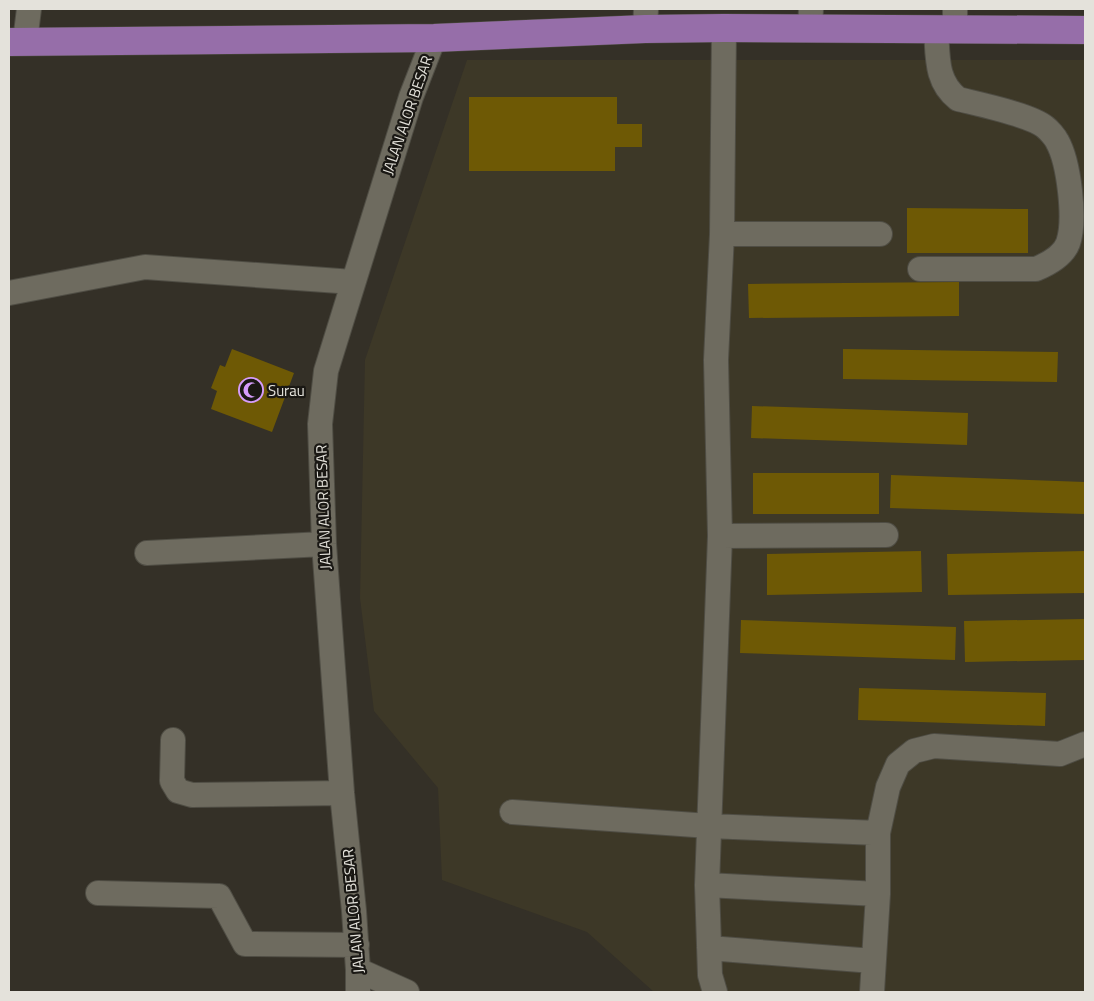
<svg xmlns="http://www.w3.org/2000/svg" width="1094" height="1001" font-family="'Titillium Web',sans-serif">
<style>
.built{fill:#3d3827}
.building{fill:#6e5905}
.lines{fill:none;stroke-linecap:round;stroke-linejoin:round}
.minor-casing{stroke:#4f4d44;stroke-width:26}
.major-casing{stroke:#4f4d44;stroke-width:29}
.minor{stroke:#6e6b5f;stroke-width:24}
.major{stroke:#966ea9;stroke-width:28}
.labels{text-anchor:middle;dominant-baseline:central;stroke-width:4.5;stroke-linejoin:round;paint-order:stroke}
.street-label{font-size:15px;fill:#e4e2db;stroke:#1a1814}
.poi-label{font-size:15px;fill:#e4e2db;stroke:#1a1814;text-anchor:start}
</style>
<rect width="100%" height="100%" fill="#343027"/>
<path class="built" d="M467,60H1085V992H654L587,932L442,880L438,788L374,711L360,598L365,360Z"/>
<path class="building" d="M469,97H617V124H642V147H615V171H469Z
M907,208L1028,209V253H907Z
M959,282V316L749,318L748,284Z
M232,349L294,373L272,432L211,409L217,391L211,388L220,365L225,367Z
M843,349L1058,352L1057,382L843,379Z
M752,406L968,413L967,445L751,438Z
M753,473H879V514H753Z
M891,475L1085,482V514L890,508Z
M921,551L922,592L767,595V554Z
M1085,551V593L948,595L947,554Z
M1085,619V660L965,662L964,621Z
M741,620L956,627L955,660L740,653Z
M859,688L1046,693L1045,726L858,720Z"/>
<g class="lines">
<defs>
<path id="minor" d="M810,28L811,9
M645,29L646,9
M955,29V9
M25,41L29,9
M722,234H880
M920,269H1036C1048,264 1063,256 1068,243C1076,220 1069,162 1057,141C1055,137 1049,130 1045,127C1031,115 978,104 958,99C935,81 938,56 936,29
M9,293L145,267L353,282
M720,536L886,535
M147,553L324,544
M173,740L172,781L178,791L192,795L342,793
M512,812L709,826L878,833
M707,885L878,894
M98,893L219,896L245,944L357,945
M709,948L873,961
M358,970L407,992
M358,992V970L354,911L342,793L324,544L320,424L326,371L411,97L434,38
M715,992L710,975L707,885L720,536L716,360L722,234L724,28
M872,992L878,894V833L888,787L898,764L914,751L934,746L1060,754L1085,744"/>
<path id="major" d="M9,42L434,38L645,29L724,28L1085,30"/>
</defs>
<use href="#minor" class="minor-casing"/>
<use href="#major" class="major-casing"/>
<use href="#minor" class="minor"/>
<use href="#major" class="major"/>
</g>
<defs>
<symbol id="mosque-ring" viewBox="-11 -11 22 22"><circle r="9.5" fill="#1a1814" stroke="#d59cfb" stroke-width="1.5"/><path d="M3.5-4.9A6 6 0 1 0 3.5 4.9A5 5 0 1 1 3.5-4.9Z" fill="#d59cfb"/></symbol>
</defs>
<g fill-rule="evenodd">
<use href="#mosque-ring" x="237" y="376" width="28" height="28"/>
</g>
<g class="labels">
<g class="street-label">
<text transform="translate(407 115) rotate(-71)">JALAN ALOR BESAR</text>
<text transform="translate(323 507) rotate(-92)">JALAN ALOR BESAR</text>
<text transform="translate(353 911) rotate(-95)">JALAN ALOR BESAR</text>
</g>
<g class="poi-label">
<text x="268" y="390">Surau</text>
</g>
</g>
<rect width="1094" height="1001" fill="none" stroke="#e4e2db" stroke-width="20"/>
</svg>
